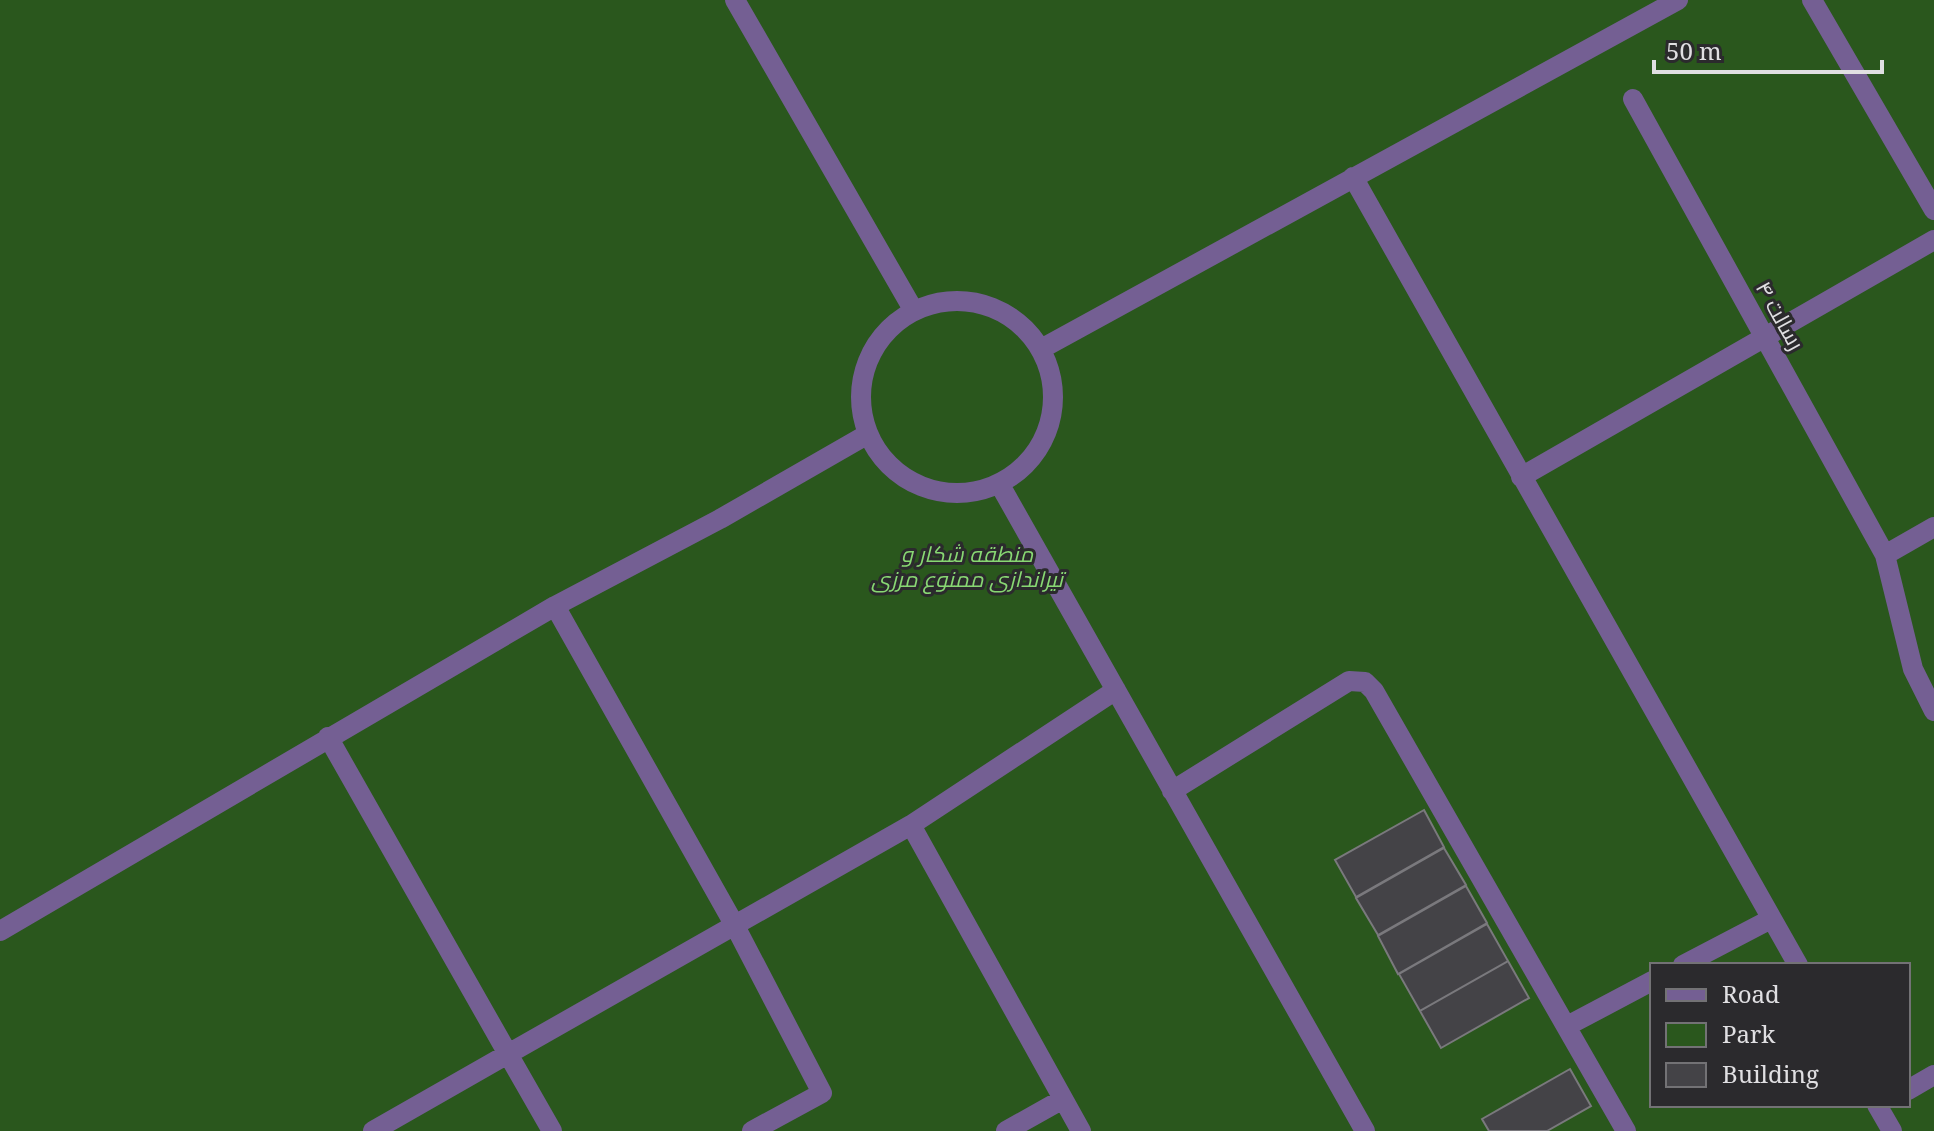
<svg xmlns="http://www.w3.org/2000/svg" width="1934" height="1131" font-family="'Noto Serif',Cairo,serif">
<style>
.green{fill:#2a571d;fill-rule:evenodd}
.building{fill:#444347;stroke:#7a797d;stroke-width:2}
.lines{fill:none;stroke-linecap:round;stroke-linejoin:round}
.minor{stroke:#745f93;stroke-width:20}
.labels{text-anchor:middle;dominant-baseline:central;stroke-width:6;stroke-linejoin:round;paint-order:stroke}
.street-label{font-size:22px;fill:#e0dfe2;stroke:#2b2a2d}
.park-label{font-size:22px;font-style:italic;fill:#88d873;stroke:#2b2a2d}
</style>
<rect width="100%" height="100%" fill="#2b2a2d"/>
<path class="green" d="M0,0H1934V1131H0ZM1652,965H1908V1105H1652Z"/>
<path class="building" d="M1424,810L1444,847L1356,897L1335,860Z
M1444,848L1466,885L1378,935L1356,898Z
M1466,886L1487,923L1398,974L1378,936Z
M1487,924L1508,961L1420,1011L1399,974Z
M1508,961L1529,998L1441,1048L1420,1011Z
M1570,1069L1591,1106L1547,1131H1489L1482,1119Z"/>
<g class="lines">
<path class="minor" d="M735,0L914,311
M1812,0L1934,210
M1633,99L1885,555L1913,669L1934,711
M1353,177L1798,965
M861 397a96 96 0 1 1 192 0a96 96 0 1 1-192 0Z
M1041,349L1678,0
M1521,477L1934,240
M1000,485L1365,1131
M1885,555L1934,527
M555,606L734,924L822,1093L752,1131
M328,737L508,1054L911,825L1116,690
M1172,791L1349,681L1365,682L1374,691L1626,1131
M911,825L1081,1131
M0,931L555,606L720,519L868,434
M1683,965L1771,919
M1567,1026L1652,981
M1908,1090L1934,1075
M1877,1105L1892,1131
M373,1131L508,1054L552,1131
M1006,1131L1063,1099"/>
</g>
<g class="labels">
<g class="street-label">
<text transform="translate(1781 315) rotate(61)">رسالت ۴</text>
</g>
<g class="park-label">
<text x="967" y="553">منطقه شکار و<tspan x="967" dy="25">تیراندازی ممنوع مرزی</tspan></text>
</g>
</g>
<rect x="1650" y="963" width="260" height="144" fill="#2b2a2d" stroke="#737275" stroke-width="2"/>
<rect x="1666" y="989" width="40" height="12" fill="#745f93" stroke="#737275" stroke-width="2"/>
<text x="1722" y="1003" font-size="24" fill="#e0dfe2">Road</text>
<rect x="1666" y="1023" width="40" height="24" fill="#2a571d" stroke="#737275" stroke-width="2"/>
<text x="1722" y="1043" font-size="24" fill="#e0dfe2">Park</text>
<rect x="1666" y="1063" width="40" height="24" fill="#444347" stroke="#737275" stroke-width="2"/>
<text x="1722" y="1083" font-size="24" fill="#e0dfe2">Building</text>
<path d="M1654 60v12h228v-12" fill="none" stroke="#e0dfe2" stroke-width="4"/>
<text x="1666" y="60" font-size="24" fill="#e0dfe2" stroke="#2b2a2d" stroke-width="6" paint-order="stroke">50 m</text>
</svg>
